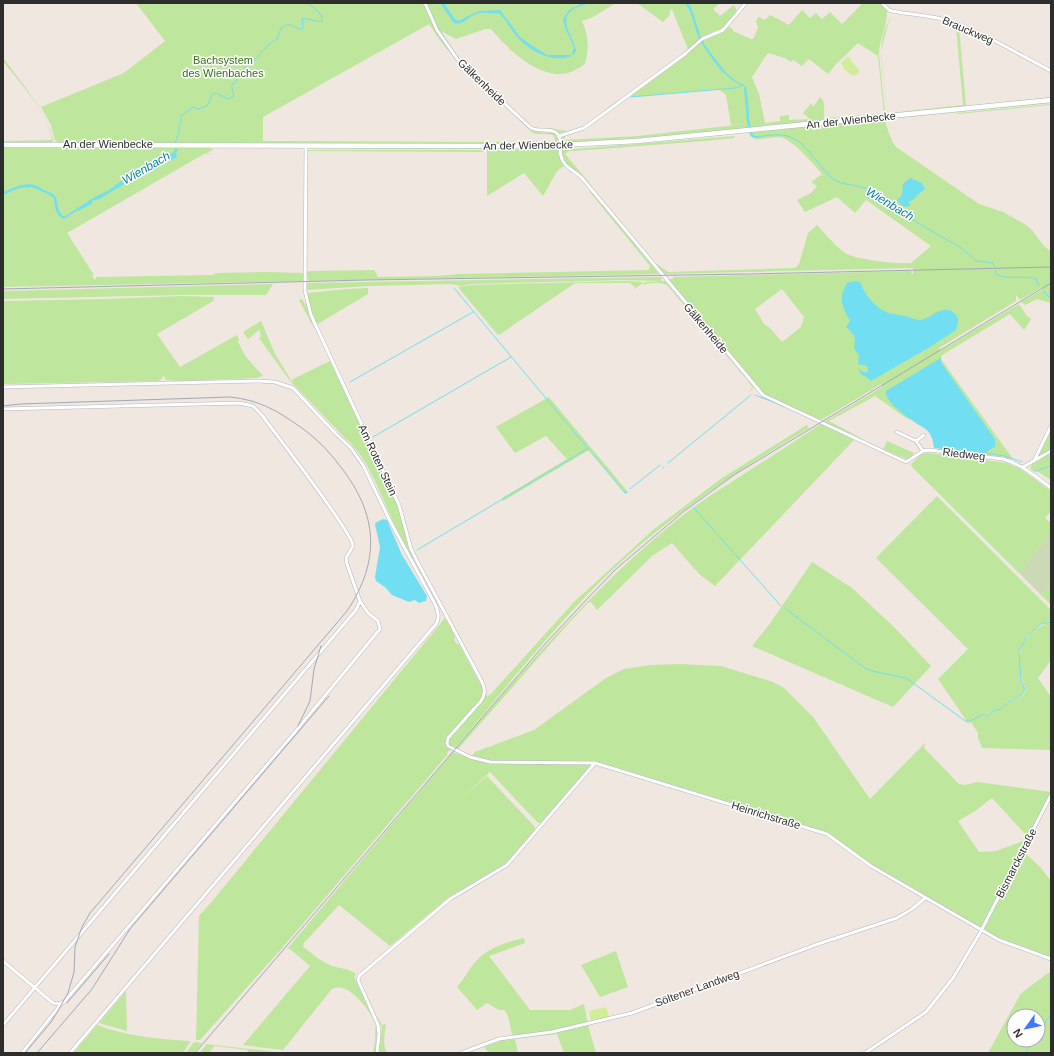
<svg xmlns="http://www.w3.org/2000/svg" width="1054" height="1056" font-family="Helvetica,sans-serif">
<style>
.green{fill:#bee69c;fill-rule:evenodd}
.cemetery{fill:#cbd9b7}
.pitch{fill:#d2ed98}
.water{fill:#72def1}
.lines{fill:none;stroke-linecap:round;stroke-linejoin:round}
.stream{stroke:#72def1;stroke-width:1}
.street-casing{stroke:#b3b7c1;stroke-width:4}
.secondary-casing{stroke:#b3b7c1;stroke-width:5.5}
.street{stroke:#fff;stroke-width:3}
.secondary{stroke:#fff;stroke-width:4.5}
.rail{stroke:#a2a8b8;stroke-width:1}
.labels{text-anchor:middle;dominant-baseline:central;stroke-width:3;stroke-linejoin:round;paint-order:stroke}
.street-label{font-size:11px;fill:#2d2d2d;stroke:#fff}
.park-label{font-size:11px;fill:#356e1a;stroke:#fff}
.water-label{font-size:12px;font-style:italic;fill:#0b80a3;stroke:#fff}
</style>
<rect width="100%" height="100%" fill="#efe7e0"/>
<path class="green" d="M136,3H616L591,18L582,21C589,37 589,47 585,64C578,69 569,74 560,74C554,75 547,72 541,70C520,61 506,46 491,29H485L456,39L441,31L461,62L527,124C535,130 541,128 550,128C557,129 562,131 569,131C591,129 605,105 623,98L585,126L578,129L560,133L551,130H536L527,124L461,62L443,39L433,21L432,22C447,53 472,75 497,99C508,109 519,120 531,130L535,132L554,133L558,136V141L556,143L500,144L211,143V146L213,147H211V149H213V150L206,153L212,154H204L67,233L94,275H92L94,279H96V277L214,275L215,273L265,272L304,273V281L3,287V148H5L3,146H49L57,147L60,145L55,140L51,125L41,107L124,73L165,41ZM429,24C447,54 471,75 497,99C509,110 520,122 533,133C539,135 546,133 553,135L555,138V141L500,142L263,141V117Z
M637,3H720L713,9L720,16L734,5L737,11L726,25L715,35L721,33L729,27L733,29V31L751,39L754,38L758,27L756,22L758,17L765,20L770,15L789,25L802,10L810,18L816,13L822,19L830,12L842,24L861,5L860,3H880L887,10C888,25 879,39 879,54L885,112L883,115L829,120L827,118L845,117L884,113L878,56L858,43L836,64L828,74L809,59L802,66L793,60L791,62L785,58L768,53L752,77L759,94L765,123L780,121V116L789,115V120L810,119L803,113L810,105L809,103L814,106L820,97C826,101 824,112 824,118L822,121L811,126L814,128L828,127V125L827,124L883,119L885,122L892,141L896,147L979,204L1003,212L1026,225L1032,230L1043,245L1051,252V303L1037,299L1025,305L1021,302L1042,290L1041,288L1020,300L1016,295V301L939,348L940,351L1019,304L1026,315L1031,319L1024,330L1010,314L942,355L941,359L1013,459L984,454L996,446L995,439L941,362L933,435L920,423L906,418L875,396L829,421L865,440L824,422L882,387L881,384L821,420L763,394L668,280V279H673V277L911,271L912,274H913V268L663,274L591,188H593L654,262L668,272L795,268L799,264L808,233L817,225C825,233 839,251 849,255C862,260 895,264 909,263L910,264L931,246L866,200L855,213L837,197L805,212L797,200L811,193L817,186L811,182L821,175L824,176C815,166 793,139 780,137C770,136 758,143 750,136L747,128L631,139L564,143L562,142L561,139L565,135L583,130L566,135L564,139L565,140L638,136L745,124L731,125L726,95L719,89L631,97L630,95L689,52L672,9L670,11L669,16L663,22ZM782,289L804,317L801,327L782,342L770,328L764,324L755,309Z
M892,17L888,24L881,51L887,111L889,113L963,105L956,26L959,27L966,106L1051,97V98L889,114L887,112L881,55C881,43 884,25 892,17Z
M3,58C19,79 49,115 53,140L52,142L3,143V141L51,140L52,139C48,112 20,83 3,61Z
M1051,102V103L889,119V118Z
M1051,104V105L957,114V113Z
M744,133L625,144L563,147L564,146Z
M735,136L734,138L705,141L575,151H569L565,154L592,186H590L578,173L565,162L561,150Z
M308,148H482V149Z
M558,149V155H559L564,166L557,171L543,196L524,173L487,196V150Z
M307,150H483L484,152L307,151Z
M589,191L592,193L607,210L659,274L308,281L307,272L311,271L374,270L378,277L438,276L460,274L649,270L650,266Z
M661,277V281L624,280L471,284L460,286L451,284L368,286L307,290V283Z
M626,281L642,282L643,283L634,289L635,287L630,283H575L499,335L497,334L458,287L471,285Z
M665,281L752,385L753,387L752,390L747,393L751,390L752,387L748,381L667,285C660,282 648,282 642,286L645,282Z
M273,284L266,295H181L3,299V291Z
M368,288V294L316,325L307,295L308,293L347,289Z
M181,296L214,297L213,301L157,334L180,367L237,335L239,340L238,342L246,357L263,376L257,378L179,381L166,380L164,376L159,381L3,384V301L105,299Z
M302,299L308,309L314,328L299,300Z
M261,321L275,354L291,380L290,381L259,338L261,336L259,330L248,339L243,332Z
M330,361L399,508L414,559H413C406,546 398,532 392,519C378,490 369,458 344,437L291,382L293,379Z
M549,397L628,492L626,494L589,450L503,501L502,498L567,459L546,436L515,453L496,427Z
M821,424L854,440L715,586L699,574L672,543L652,556L597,610L591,602L588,603L568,624L458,749L456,748C526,667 597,583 682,516C696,505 711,495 727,485C758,465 789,445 821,424Z
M807,425L809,428C728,476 650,529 585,597C539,645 498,697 455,748L453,746L447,753L448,754L283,947L200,1040H196L199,916L214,899L445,618L455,636L454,640L457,644H459L484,691V696L490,695L574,602L653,530L722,478Z
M1051,428V450L1036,458Z
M887,441L914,453L909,458L906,459L883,449Z
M1051,452V480L1037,471L1034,472L1030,468L1034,461Z
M928,453L1007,463L1021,469L1051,491V511L1045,518L1051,523V532L1019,573L912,467L911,464L922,454Z
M937,496L1051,610V621L1041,624L1027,636L1019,652L1021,681L1025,689L1022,695C1018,697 1012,699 1008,702C1005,704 1003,707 1000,708C995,711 984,714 980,717L988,715L996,710L1000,709L1009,702L1023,696L1026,689C1012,662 1020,631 1051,622V660L1038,678L1049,694H1051V750L982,748L978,738V733L971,722L968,723L938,679L968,649L876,558Z
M812,562L852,588L895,628L931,666L893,707L752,646L769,625Z
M1051,585V605L1041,595Z
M679,664L721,666L773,682L784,688L813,717L870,799L925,743L924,748L959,784L965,785L977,782L1051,792L1028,837L992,798L975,811L958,821L979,852L996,851L1026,840L1022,850L1040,867L1051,881V958L1000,939L983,929L1000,891L981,928L872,865L827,833L595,761L541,823H538L490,772L460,799L487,776L535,827V830L506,863L449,897L390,946L339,905L304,943L303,947C312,953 320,961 330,965C339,969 349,968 356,974L354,977L373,1018L377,1033L375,1053H373C375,1042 377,1029 373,1019C368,1007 344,978 331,990L283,1050L243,1045L310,966L290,949H287L453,752L470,758L475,752L534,730L606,678L624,669L651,665Z
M524,938L525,943L489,956L530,1010H570L584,1004L588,1025L596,1053H564L557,1034L515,1039L518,1053H489L484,1047L503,1040L515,1039C508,1030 512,1018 504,1010H499L487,1003L477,1010L457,987C463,980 467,973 472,966C485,948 504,943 524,938Z
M616,951L628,987L600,997L581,965Z
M1051,971V1053H988L1020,995L1024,991ZM1014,1016H1038V1040H1014Z
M126,991L127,1031L99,1023Z
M376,1014L382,1025L386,1024C385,1033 382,1044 387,1053L379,1052L382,1028Z
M97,1025C124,1036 160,1039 189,1041L190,1042L183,1053H73Z
M196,1042L202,1043L194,1053H186L193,1043Z
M205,1044L286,1053H247L248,1050L214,1046L209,1053H200L206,1045Z"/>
<path class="cemetery" d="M1051,532V585L1041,595L1019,573Z"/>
<path class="pitch" d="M848,56L860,72L853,76L845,70L841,63Z
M606,1007L609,1017L591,1021L589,1011Z"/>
<path class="water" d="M440,3H444L454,18L458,21L479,11L500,10L520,37L531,45L547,55H571L572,56C554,63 533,53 520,40C512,32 507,21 499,13C492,14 483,11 476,14C469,16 463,26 454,23Z
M583,3H588C582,6 576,7 571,11C558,22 575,39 576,51L573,55L572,54L574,47L566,30L563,20L569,10Z
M685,3H688L691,7L701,38L699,39L690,11Z
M703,40L704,44L726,73L736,81L744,85L743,86C722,76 713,60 700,41Z
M746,86L748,100L749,119L753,135L755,136H758V138H755L751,136L747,122L744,87Z
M175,149H178L176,153L177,157L170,161L168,160L160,163L99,199L92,201V204L73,213L64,219C55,215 55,207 54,198L48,194L32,187L19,188L3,195V192C13,188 24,182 35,185C40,187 45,192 50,192L56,197L59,211L64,217L93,198L109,190L124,179L173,153Z
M910,178L922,183L925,189C918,193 915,200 908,202L911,205L906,207L901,205L897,200L902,195L903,184Z
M855,281L860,282C864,294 875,307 886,312C893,315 899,314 905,316C910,317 915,320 920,320C931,320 941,303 954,313C960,317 958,324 956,330L930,347L871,381L865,376L862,375L858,369L866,373L868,371L867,366L858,364L859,356L854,348C856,338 855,334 846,327L850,321C842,306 838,299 847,283Z
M940,357L941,360V362L995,439L996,446L984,454L934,448C933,444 933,439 931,436C927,427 918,426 912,420C905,415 884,401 886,391L939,359Z
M383,519L387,520L402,555L427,596L426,601L419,603L415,600L409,602L392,595L385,587L376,581L375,577L380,547L375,524L377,522Z"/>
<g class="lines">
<path class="stream" d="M631,97L735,88L743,85
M757,137C765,136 774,134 782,135C805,137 817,166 833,179C841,185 858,185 868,189L918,223L963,249L976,261L993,263L994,266
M175,143L179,132V126L181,123V116L193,107L198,109L207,106L213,94L216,93L228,99L234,96L232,90V84L235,83L245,67L252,63L269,44L277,39L281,28L286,25H291L299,29H302L303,27L302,19C309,17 315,23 322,21V17L315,8L309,5L310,3
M995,270L997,275C1010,280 1025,275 1036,279L1039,285
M454,288L625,493L627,492
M1043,291L1049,297H1051
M350,382L473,312
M755,395L783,406
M373,437L511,357
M984,453L1005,456L1022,462
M668,463L751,395
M663,468L664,467
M1036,471L1051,466
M630,489L660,465
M694,508L781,606
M417,550L587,449
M786,609L865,668L872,671L906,678L964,720L968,722L982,715H987L996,710L1000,709L1009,702L1022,695L1025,689L1021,681L1019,652L1027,636L1041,624L1051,622
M1038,1033L1051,1014
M1025,1053L1033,1040"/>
<defs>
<path id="street" d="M425,3L437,30L458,60L531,128C539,132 548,128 555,132C563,136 559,149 561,156C563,167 575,171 582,178L763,395L906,462L923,451L929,450L1003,459C1021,464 1035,476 1051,488
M882,3L889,10L892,11C911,15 931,15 949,21C985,33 1018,54 1051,71
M559,136L584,128L685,54L702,39L723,30L746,3
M306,145L305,291L311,315L399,505L411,549L417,561L481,680C485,687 486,694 481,701L448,738L447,743L448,746L470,757L490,762L595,763L827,834L871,866L999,940L1051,959
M3,387L257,381L275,382L293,388L336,434L351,448L363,465L389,519L435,604C438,611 440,617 436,624L70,1053
M3,409L239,403L253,406L261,414C274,432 353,533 353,546L346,558L347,564L360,601L368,613L378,621L380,629L295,732L64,1002L58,1004L53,1003L3,961
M897,432L916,441L923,451
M916,441L924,435
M1034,461L1051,426
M1023,467L1051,451
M3,1025L356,610L360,601
M22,1053L62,1003
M377,1053L379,1034L378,1025L358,980L359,976L450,899L507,865L595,763
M461,1053L499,1039L552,1032L632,1013L818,944L897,918L912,909L925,898
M865,1053L926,1012L953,978L980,933L1051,795"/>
<path id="secondary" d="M3,145L496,146L560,145L637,141L1051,100"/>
</defs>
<use href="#street" class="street-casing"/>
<use href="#secondary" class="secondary-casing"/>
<use href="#street" class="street"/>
<use href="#secondary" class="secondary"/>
<path class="rail" d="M3,289L367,280L749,274L1051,267
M3,406L20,404L230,397C259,400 276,410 299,426C316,438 327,449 340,466C378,514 381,560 347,611L90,913L82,927L75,947L74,972L68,993L52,1021L25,1053
M298,726L310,701L314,669L321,646
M67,1003L109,954
M37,1053L92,989L130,929L329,696
M195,1053L545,644L588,598L616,569L683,512L734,475L1051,283"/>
</g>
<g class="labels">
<g class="street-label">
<text transform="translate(968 30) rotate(23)">Brauckweg</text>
<text transform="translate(482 82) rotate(44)">Gälkenheide</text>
<text transform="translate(851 120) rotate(-6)">An der Wienbecke</text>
<text x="108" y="144">An der Wienbecke</text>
<text transform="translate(528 145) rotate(-1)">An der Wienbecke</text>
<text transform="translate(706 328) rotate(50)">Gälkenheide</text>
<text transform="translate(964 454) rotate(7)">Riedweg</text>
<text transform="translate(378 460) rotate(65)">Am Roten Stein</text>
<text transform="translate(766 815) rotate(17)">Heinrichstraße</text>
<text transform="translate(1016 863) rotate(-63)">Bismarckstraße</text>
<text transform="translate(697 988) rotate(-20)">Söltener Landweg</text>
</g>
<g class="park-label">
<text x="223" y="60">Bachsystem<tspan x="223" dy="13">des Wienbaches</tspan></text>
</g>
<g class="water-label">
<text transform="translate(146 168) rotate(-30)">Wienbach</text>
<text transform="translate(890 204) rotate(31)">Wienbach</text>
</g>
</g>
<rect width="1054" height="1056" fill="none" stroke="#2d2d2d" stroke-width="8"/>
<g transform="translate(1026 1028) rotate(237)"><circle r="19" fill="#ffffff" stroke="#ababab"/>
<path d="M0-3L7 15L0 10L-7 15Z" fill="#3f78fd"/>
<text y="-6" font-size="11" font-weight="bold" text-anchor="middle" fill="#2d2d2d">N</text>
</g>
</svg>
